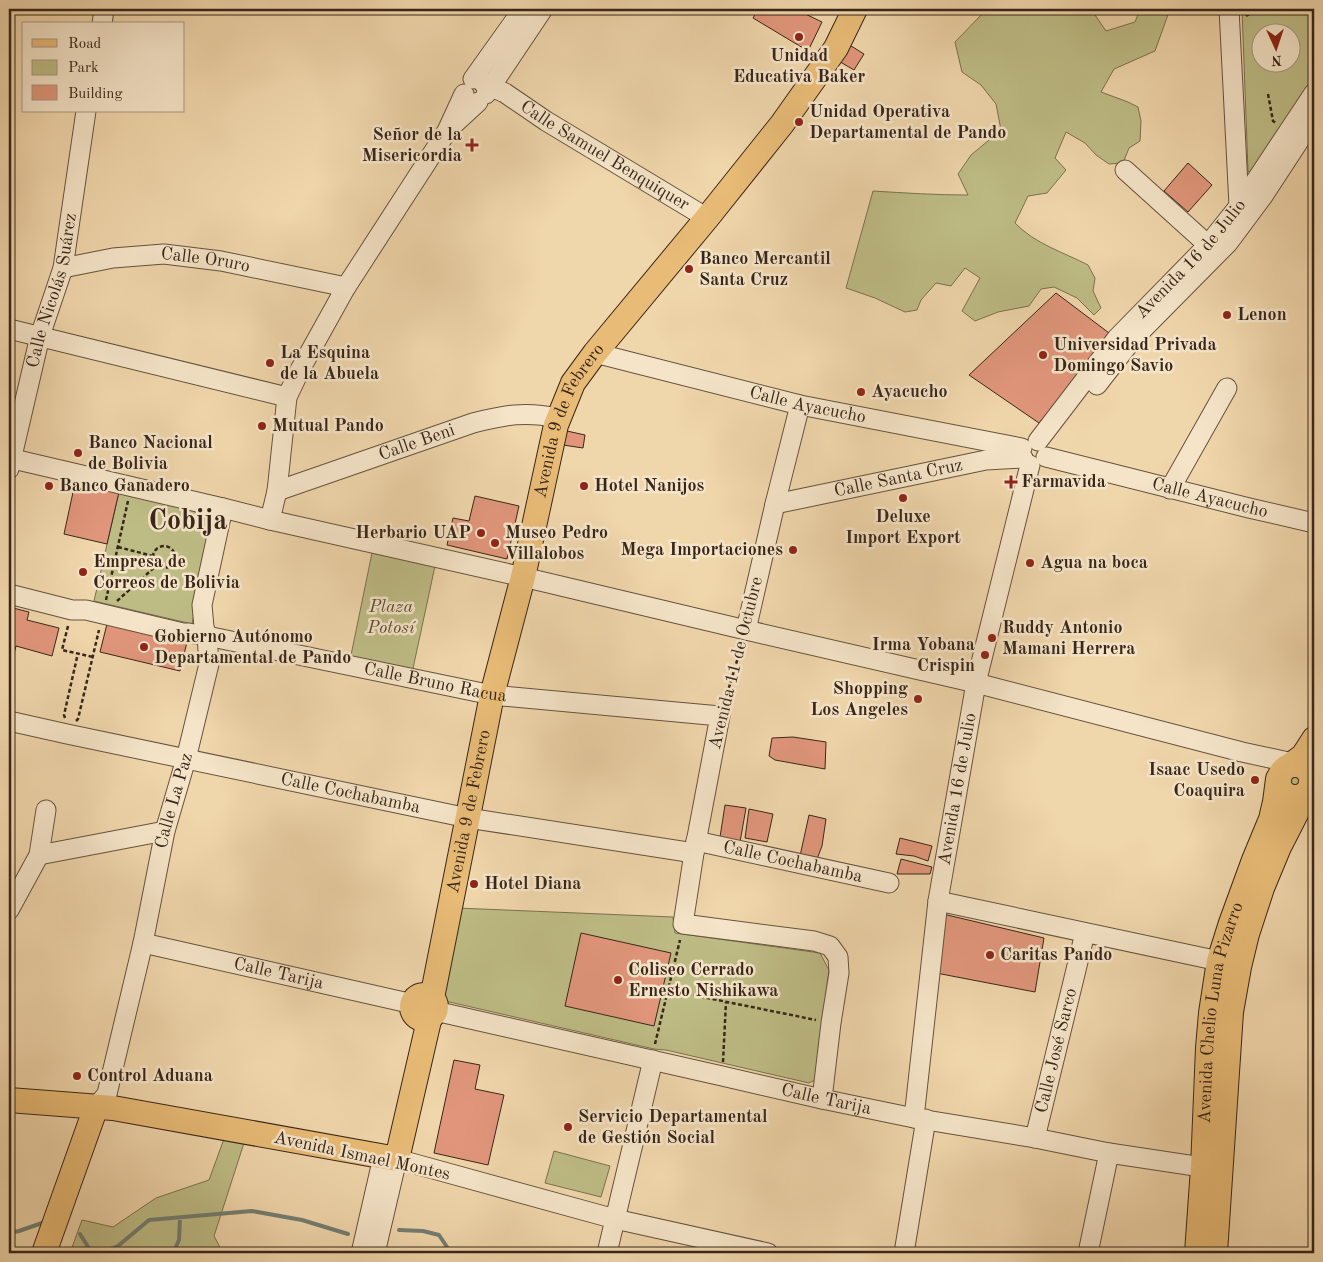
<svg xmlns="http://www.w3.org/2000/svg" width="1323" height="1262" font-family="'Old Standard TT',serif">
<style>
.green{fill:#bebc85;stroke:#7b7150;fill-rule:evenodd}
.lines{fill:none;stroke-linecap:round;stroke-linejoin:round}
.stream{stroke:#737e72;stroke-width:4}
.building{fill:#e1967b;stroke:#38261a}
.minor-casing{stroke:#66523e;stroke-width:21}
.major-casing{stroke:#38261a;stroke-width:26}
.path{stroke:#38261a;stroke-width:2.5;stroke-dasharray:4 2.5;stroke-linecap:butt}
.minor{stroke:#f5e4c8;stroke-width:19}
.major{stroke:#e8bb76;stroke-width:24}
.poi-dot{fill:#8f2418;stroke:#f5e4c8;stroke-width:2}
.labels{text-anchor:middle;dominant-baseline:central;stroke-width:5;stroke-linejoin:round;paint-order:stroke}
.poi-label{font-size:18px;font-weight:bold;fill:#38261a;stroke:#f5e4c8;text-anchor:start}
.street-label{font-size:18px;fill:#38261a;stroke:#f5e4c8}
.park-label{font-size:18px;font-style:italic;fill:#5a4c35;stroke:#f5e4c8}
.town-label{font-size:28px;font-weight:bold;fill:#38261a;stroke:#f5e4c8}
</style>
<rect width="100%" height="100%" fill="#f0d6ab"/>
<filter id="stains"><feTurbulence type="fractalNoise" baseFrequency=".004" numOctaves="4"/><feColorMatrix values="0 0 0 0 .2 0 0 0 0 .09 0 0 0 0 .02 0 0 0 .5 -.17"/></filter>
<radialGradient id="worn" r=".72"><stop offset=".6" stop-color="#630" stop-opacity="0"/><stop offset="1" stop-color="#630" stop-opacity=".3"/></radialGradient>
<path class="green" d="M986,9H1099L1095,15L1106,31L1135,22L1140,9H1170L1155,51L1114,69L1101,92L1128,102L1138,107L1141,121L1140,141L1129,148L1123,163L1109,164L1096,155L1085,143L1066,132L1055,158L1066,170L1047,193L1028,196L1015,223C1035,244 1063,252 1088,265L1095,278L1093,291L1101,308L1094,315L1077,298L1054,287L1041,289L1029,306L998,312L975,321L962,311L980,278L965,268L951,286L936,283L921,300L917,310L905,312L875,298L846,288L873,191C905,193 936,195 968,195L958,174L971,155L1001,130L996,104L981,85L962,72L955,42L983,13Z
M1242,9H1314V82L1253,173H1250L1248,171ZM1260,32H1290V62H1260Z
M119,492L205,513L212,517V524L192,624L94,601Z
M372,553L435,566L412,673L350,660Z
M1299,771L1304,775L1305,783L1295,792L1288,789L1285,777Z
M457,908L673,917L675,933L820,953L829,970L815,1080L809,1083L666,1050L654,1049L445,1001L441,987Z
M225,1136L244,1143L214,1236L223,1253H70L82,1220L113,1227L156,1198L209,1180Z
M554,1151L610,1166L601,1197L545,1183Z"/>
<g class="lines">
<path class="stream" d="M399,1230L423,1231L439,1235L449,1250L450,1253
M9,1233L19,1231L45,1222
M80,1234L90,1250L100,1253L118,1246L149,1220L252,1211L302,1220L348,1234
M173,1253L179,1240L180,1218"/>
</g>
<path class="building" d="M758,9H795L822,22L808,51L753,18Z
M848,44L864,54L854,70L837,60Z
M1188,163L1212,185L1188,212L1164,191Z
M1056,293L1113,336L1039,423L969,375Z
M567,431L585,435L583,448L563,445Z
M75,483L119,492L107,544L64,534Z
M475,496L519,506L507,559L447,545L453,518L469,521Z
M9,607L29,612L27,620L59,628L52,656L16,646L14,654L9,652Z
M107,624L187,642L180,671L100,652Z
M793,737L826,742L825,769L775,760L769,756L772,738Z
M725,805L746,808L740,842L720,837Z
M749,809L773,814L767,842L745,838Z
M809,815L826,819L822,846L817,859L800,856Z
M900,838L932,846L928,861L914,856L896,854Z
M901,859L932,867L930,874H897Z
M943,914L1044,938L1035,992L936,973Z
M581,933L671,953L654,1026L565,1006Z
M454,1060L480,1065L475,1089L504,1095L488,1165L434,1153Z"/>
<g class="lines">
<defs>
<g id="minor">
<path d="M1229,9L1239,206L1240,210"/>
<path d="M102,24L104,9"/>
<path d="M473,79L523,9"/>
<path id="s1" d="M483,83L505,93L546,121L707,218"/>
<path d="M486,94L543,9"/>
<path d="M453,125L478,102"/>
<path d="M1125,170L1208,245"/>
<path id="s2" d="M63,268L113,258L164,254L221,261L346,287"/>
<path d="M9,329L287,397"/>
<path id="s3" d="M595,353L800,405L1022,448"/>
<path d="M1097,385L1132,340L1228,243L1263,196L1314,118"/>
<path id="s4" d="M1038,441L1117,338L1207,246L1239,206L1314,93"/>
<path id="s5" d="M1046,457L1249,508L1314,523"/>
<path d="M9,458L223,508L270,520L523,577L746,630L976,683L1242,752L1298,764"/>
<path id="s6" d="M9,469L40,336L63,268L86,111"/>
<path d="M1170,489L1227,388"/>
<path id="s7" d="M277,491L473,423C505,415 525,411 558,418"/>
<path id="s8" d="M775,504L986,460L1023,458"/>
<path d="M270,520L277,491L287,397L301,368L346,287L447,131L464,94"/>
<path id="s9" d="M9,594L72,610H86L183,633H189L207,636L492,695L720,716L694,853L683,924L814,941L830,946L838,957L839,973L831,1023L822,1099"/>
<path d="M746,630L775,504L800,405"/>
<path id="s10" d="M9,721L67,734L468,818L694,853"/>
<path id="s11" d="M696,841L889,883"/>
<path d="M39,855L165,831"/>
<path d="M938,901L1219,961"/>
<path d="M9,910L39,855L46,810"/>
<path id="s12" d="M143,943L413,1004"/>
<path id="s13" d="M435,1011L722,1076L822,1099L914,1118L1035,1138L1109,1153L1215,1169"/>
<path id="s14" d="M96,1107L107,1094L143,943L165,831L186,759L209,664L207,636L204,627L202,605L223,508"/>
<path id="s15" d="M914,1118L938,901L976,683L1030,465"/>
<path id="s16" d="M1035,1138L1085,933"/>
<path d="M361,1253L383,1157"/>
<path d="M375,1253L397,1159L615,1219L768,1253"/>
<path d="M607,1253L653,1060"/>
<path d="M904,1253L926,1119"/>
<path d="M1088,1253L1109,1153"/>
</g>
<g id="major">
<path d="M1292,764L1303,756L1314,739"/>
<circle cx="1295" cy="781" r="16"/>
<circle cx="424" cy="1007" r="12"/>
<path id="s17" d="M432,998L492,695L523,577L556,425L573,383L595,353L707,218L782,124L836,48L855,9"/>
<path d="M9,1100L113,1108L397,1159L430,1016"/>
<path d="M44,1253L96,1107"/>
<path id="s18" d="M1197,1253L1203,1168L1208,1048L1211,1013L1219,961L1231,923L1254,860L1271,819L1275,802L1278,779"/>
<path d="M1215,1253L1231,1012L1239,967L1247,934L1262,888L1279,847L1307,792"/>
</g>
</defs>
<use href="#minor" class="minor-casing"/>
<use href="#major" class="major-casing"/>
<path class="path" d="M1246,16L1257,9
M1268,94L1273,121L1276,123
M153 557a11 11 0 1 1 22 0a11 11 0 1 1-22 0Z
M118,547L153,556
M106,600L128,501
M117,601L157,565
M68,626L62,650L93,657
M725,701L742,644
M65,718L64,715L78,653
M76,721L78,719L99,630
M668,990L816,1020
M655,1044L680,940
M723,1062L726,1002"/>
<use href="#minor" class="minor"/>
<use href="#major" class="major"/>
</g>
<g class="poi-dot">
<circle cx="799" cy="37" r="5"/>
<circle cx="799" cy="122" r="5"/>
<path d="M469.5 137.5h5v5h5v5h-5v5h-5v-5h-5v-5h5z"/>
<circle cx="689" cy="269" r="5"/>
<circle cx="1227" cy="315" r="5"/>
<circle cx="1043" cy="355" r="5"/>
<circle cx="270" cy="363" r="5"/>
<circle cx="861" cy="392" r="5"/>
<circle cx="262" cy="426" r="5"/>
<circle cx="78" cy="453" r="5"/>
<path d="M1008.5 474.5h5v5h5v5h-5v5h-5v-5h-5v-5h5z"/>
<circle cx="49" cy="486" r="5"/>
<circle cx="584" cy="486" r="5"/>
<circle cx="903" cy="498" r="5"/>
<circle cx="481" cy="533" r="5"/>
<circle cx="495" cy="543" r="5"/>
<circle cx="793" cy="550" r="5"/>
<circle cx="1030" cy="563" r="5"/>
<circle cx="83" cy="572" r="5"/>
<circle cx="992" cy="638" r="5"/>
<circle cx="144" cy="647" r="5"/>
<circle cx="985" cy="655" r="5"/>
<circle cx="918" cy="699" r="5"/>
<circle cx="1255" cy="780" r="5"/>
<circle cx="474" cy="884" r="5"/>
<circle cx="990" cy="955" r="5"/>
<circle cx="618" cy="980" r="5"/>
<circle cx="77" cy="1076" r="5"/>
<circle cx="568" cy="1127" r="5"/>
</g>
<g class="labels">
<g class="poi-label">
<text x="799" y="56" text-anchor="middle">Unidad<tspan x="799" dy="21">Educativa Baker</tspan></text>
<text x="809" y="112">Unidad Operativa<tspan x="809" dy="21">Departamental de Pando</tspan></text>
<text x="462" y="135" text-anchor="end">Señor de la<tspan x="462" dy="21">Misericordia</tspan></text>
<text x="699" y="259">Banco Mercantil<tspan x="699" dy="21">Santa Cruz</tspan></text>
<text x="1237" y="315">Lenon</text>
<text x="1053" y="345">Universidad Privada<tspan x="1053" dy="21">Domingo Savio</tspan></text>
<text x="280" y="353">La Esquina<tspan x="280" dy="21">de la Abuela</tspan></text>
<text x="871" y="392">Ayacucho</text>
<text x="272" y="426">Mutual Pando</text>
<text x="88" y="443">Banco Nacional<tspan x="88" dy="21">de Bolivia</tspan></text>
<text x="1021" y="482">Farmavida</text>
<text x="59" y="486">Banco Ganadero</text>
<text x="594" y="486">Hotel Nanijos</text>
<text x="903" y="517" text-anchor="middle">Deluxe<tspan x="903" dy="21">Import Export</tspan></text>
<text x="471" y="533" text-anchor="end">Herbario UAP</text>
<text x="505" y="533">Museo Pedro<tspan x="505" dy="21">Villalobos</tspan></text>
<text x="783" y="550" text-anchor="end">Mega Importaciones</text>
<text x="93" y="562">Empresa de<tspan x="93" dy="21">Correos de Bolivia</tspan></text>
<text x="1040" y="563">Agua na boca</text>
<text x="1002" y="628">Ruddy Antonio<tspan x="1002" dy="21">Mamani Herrera</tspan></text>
<text x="154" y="637">Gobierno Autónomo<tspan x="154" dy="21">Departamental de Pando</tspan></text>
<text x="975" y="645" text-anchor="end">Irma Yobana<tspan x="975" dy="21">Crispin</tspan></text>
<text x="908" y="689" text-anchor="end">Shopping<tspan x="908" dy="21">Los Angeles</tspan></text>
<text x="1245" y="770" text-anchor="end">Isaac Usedo<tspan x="1245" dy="21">Coaquira</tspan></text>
<text x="484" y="884">Hotel Diana</text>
<text x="1000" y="955">Caritas Pando</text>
<text x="628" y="970">Coliseo Cerrado<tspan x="628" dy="21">Ernesto Nishikawa</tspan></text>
<text x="87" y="1076">Control Aduana</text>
<text x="578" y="1117">Servicio Departamental<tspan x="578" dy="21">de Gestión Social</tspan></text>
</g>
<g class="street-label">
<text stroke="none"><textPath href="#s1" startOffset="142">Calle Samuel Benquiquer</textPath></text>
<text stroke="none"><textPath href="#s4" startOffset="238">Avenida 16 de Julio</textPath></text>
<text stroke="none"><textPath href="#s2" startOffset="144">Calle Oruro</textPath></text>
<text stroke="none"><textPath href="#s6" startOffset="184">Calle Nicolás Suárez</textPath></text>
<text stroke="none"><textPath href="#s3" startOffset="219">Calle Ayacucho</textPath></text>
<text stroke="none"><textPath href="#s17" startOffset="595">Avenida 9 de Febrero</textPath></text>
<text stroke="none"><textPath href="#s7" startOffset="148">Calle Beni</textPath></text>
<text stroke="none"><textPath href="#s8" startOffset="126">Calle Santa Cruz</textPath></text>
<text stroke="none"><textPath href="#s5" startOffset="169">Calle Ayacucho</textPath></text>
<text transform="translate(736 663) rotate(-76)">Avenida 11 de Octubre</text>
<text stroke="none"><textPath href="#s9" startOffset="436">Calle Bruno Racua</textPath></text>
<text stroke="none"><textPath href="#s15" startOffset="332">Avenida 16 de Julio</textPath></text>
<text stroke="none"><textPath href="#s10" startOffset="349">Calle Cochabamba</textPath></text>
<text stroke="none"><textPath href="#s14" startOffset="318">Calle La Paz</textPath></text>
<text stroke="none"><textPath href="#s17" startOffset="190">Avenida 9 de Febrero</textPath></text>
<text stroke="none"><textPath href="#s11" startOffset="99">Calle Cochabamba</textPath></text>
<text stroke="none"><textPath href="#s12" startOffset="139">Calle Tarija</textPath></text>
<text stroke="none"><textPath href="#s18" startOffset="242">Avenida Chelio Luna Pizarro</textPath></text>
<text stroke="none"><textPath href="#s16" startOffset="90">Calle José Sarco</textPath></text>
<text stroke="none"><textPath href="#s13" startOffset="401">Calle Tarija</textPath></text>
<text transform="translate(362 1156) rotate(12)">Avenida Ismael Montes</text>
</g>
<g class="park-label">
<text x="391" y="607">Plaza<tspan x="391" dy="21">Potosí</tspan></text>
</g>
<g class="town-label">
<text x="188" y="522">Cobija</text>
</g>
</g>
<rect width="1323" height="1262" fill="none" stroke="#f0d6ab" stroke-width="30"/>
<rect x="10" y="10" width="1303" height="1242" fill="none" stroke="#38261a" stroke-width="2.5"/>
<rect x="15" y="15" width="1293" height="1232" fill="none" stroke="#38261a"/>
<rect x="22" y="22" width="162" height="90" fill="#f5e4c8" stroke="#a99882"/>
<rect x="32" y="39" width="25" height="8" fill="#e8bb76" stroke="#a99882"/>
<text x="68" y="48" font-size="15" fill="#38261a">Road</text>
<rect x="32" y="60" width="25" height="15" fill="#bebc85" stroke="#a99882"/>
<text x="68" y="72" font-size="15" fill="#38261a">Park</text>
<rect x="32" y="85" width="25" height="15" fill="#e1967b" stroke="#a99882"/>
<text x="68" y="98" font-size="15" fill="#38261a">Building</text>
<g transform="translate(1276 48) rotate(177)"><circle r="24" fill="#f5e4c8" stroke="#a99882"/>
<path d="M0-4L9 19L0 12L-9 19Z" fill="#8f2418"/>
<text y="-8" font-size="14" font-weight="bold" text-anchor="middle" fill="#38261a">N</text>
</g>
<rect width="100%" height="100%" filter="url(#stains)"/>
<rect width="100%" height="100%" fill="url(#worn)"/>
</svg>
